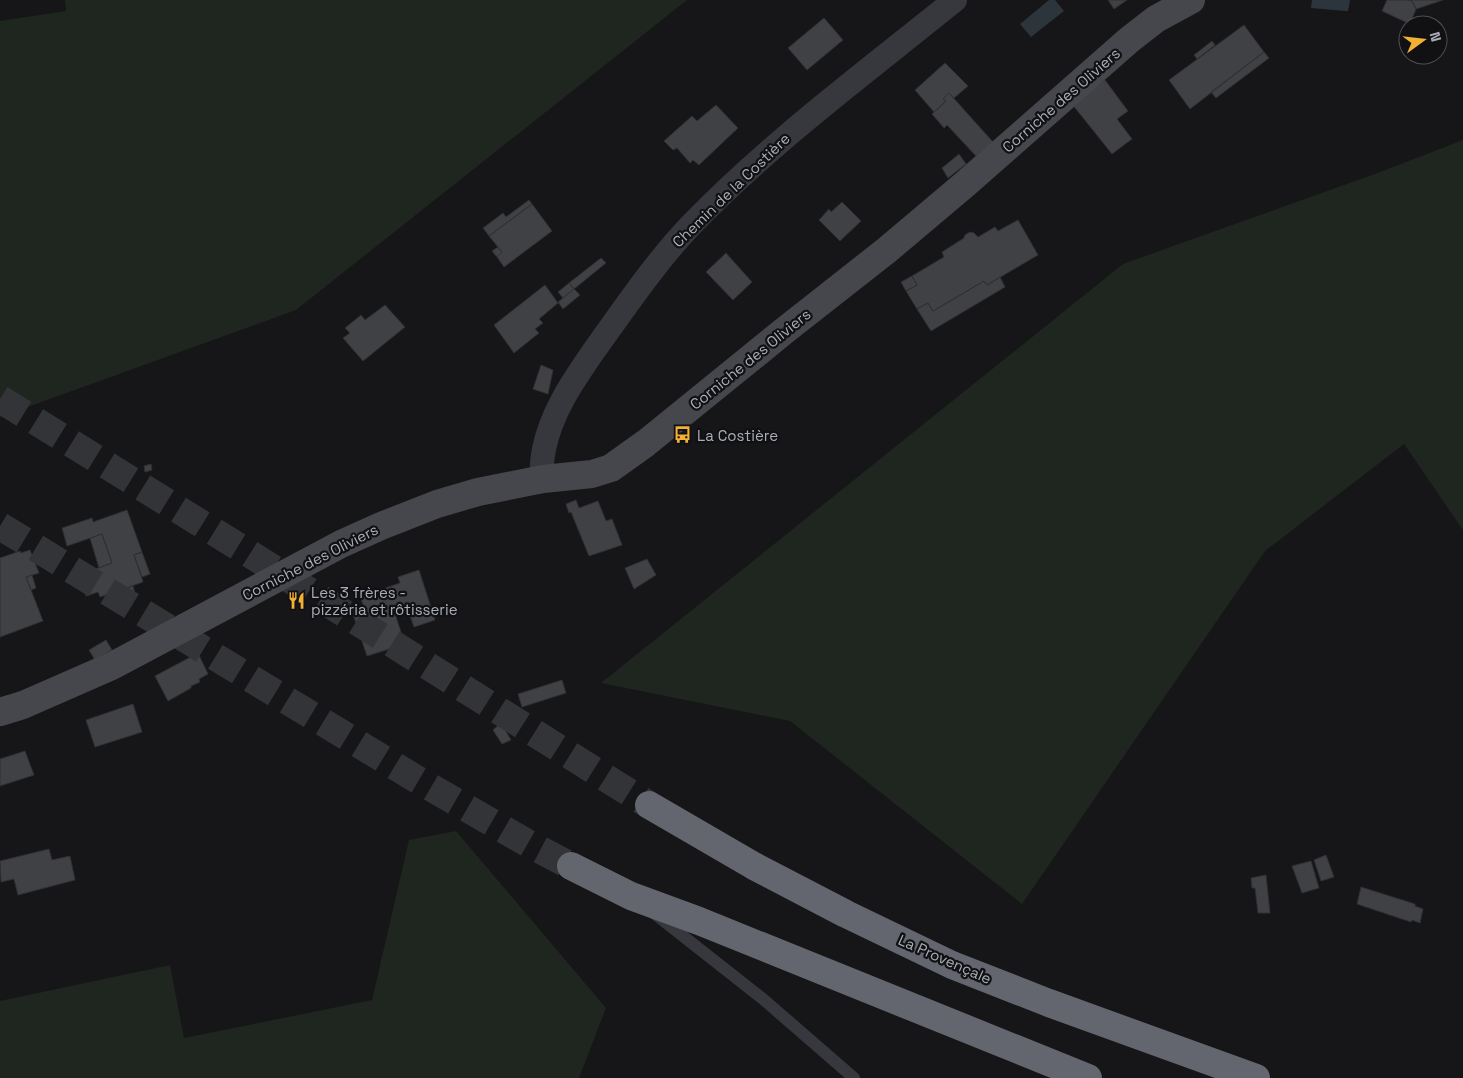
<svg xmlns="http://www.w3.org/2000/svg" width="1463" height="1078" font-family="'Space Grotesk',sans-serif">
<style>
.green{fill:#1e261f}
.water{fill:#2c353c}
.building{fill:#404145;stroke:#303034}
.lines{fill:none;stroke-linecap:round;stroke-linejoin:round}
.highway-tunnel{stroke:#333438;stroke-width:28;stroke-dasharray:28 14;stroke-linecap:butt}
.lane{stroke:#37383d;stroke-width:12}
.street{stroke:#37383d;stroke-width:24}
.secondary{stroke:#45474d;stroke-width:28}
.highway{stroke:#63666e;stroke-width:28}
.labels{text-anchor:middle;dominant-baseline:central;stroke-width:4.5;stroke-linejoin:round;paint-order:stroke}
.street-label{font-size:15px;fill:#a8adb8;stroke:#111113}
.poi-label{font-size:15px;fill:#a8adb8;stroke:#111113;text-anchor:start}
</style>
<rect width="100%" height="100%" fill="#161618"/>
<path class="green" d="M65,0H687L296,310L0,417V21L66,11Z
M1463,140V530L1404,444L1265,551L1022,904L790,721L601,683L1123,264L1383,171Z
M456,831L606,1008L579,1078H0V1001L170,965L184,1038L372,1000L409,840Z"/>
<path class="water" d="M1049,0H1055L1064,11L1031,37L1020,24Z
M1312,0H1350L1348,11H1345L1311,8Z"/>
<path class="building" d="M1108,0H1127L1114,9Z
M1387,0H1407L1412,1L1416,9L1410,24L1382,11Z
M1407,0H1443L1416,9L1412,1Z
M824,18L843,40L807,70L788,48Z
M1244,25L1264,52L1190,109L1169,80Z
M1212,41L1215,45L1197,59L1194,55Z
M1264,52L1269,58L1216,98L1211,92Z
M945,63L968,86L954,98L949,93L943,99L946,101L934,112L915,90Z
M1105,80L1128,111L1117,119L1132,139L1112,154L1072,104Z
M949,93L993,142L976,156L947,125L944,128L932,114L946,101L943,99Z
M716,105L738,128L699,165L693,160L690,163L677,148L673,150L664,141L692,116L697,121Z
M959,154L966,164L948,178L942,168Z
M529,200L532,204L489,236L483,228L503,213L506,217Z
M842,202L861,221L840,241L819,220L829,209L831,212Z
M532,204L552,231L504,267L497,257L502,252L489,236Z
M1018,220L1038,255L987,285L984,281L933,311L928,303L917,309L906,291L917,285L912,276L944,257L942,252L964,238L965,235L970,232L974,233L978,237L995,227L998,231Z
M498,247L502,252L497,257L492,251Z
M726,253L752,282L733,300L706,272Z
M601,258L606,263L574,289L569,283Z
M912,276L917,285L906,291L901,282Z
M1000,277L1005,287L931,331L917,309L928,303L933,311L984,281L987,285Z
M569,283L574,289L563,298L558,292Z
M545,285L558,303L539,319L543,323L535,329L539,333L514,353L494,325Z
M574,289L580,295L563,309L558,302Z
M385,305L405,327L363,361L343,338L350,333L345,328L361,315L365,320Z
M541,365L553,370L548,394L533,389Z
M151,464L152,470L145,472L144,466Z
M576,500L579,508L598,501L606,521L612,519L622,545L589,556L571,512L569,513L566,504Z
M127,510L142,552L134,555L143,582L100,597L98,592L86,596L79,575L112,563L102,534L67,546L62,528L92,518L93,522Z
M102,534L112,563L99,568L90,538Z
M30,550L39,573L26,577L43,621L0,637V558L20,551L21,553Z
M142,552L150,574L142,577L134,555Z
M647,559L656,575L634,589L625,568Z
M419,570L435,620L414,627L406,604L393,608L405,644L367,656L352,611L364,607L360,597L400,583L398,577Z
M32,575L36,588L31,590L26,577Z
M133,586L135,593L120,598L117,591Z
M106,640L112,650L95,660L89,650Z
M198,653L208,674L199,679L200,682L191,686V688L168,701L155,676Z
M562,680L566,693L522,707L518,694Z
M133,704L142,732L95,747L86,720Z
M501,723L511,740L502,744L493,730Z
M25,751L34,775L0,786V759Z
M49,849L52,860L70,856L75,880L18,895L14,879L1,882L0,861Z
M1326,855L1334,877L1321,881L1314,860Z
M1311,861L1319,888L1302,893L1292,866Z
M1266,875L1270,913H1258L1255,888H1252L1251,878Z
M1361,887L1415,904V906L1423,909L1420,923L1412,920L1411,922L1357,904Z"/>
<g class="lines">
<path class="highway-tunnel" d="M0,399L242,549L649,805
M0,526L418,780L529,844L571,866"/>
<path class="lane" d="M655,914L763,999L854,1078"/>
<path class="street" d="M543,479C541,466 542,461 544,449C552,411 572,383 593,352C624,309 654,264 690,226C771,142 865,73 955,0"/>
<path class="secondary" d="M0,712L23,705L112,666L341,544L381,526L437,504L478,492L543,479L592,474L611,468L646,443L784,331L887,250L964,185L1129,40L1156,19L1191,0"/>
<path class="highway" d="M649,805L754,866L846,914L952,965L1049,1003L1256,1078
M571,866L631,896L699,921L1088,1078"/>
</g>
<defs>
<symbol id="bus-bare" viewBox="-9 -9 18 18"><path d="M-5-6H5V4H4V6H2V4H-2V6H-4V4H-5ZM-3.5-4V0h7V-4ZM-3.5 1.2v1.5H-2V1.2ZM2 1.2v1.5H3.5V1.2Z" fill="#f2b134" stroke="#111113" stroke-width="2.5" paint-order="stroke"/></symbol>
<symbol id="restaurant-bare" viewBox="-9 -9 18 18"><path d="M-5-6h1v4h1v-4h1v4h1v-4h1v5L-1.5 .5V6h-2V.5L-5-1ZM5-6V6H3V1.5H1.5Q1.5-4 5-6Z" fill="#f2b134" stroke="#111113" stroke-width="2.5" paint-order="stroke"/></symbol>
</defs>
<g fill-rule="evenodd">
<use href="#bus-bare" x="670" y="422" width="25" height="25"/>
<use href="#restaurant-bare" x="284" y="588" width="25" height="25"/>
</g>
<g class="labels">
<g class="street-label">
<text transform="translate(1061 100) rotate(-41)">Corniche des Oliviers</text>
<text transform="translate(731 190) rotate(-44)">Chemin de la Costière</text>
<text transform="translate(750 359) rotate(-39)">Corniche des Oliviers</text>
<text transform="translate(310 562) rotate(-27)">Corniche des Oliviers</text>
<text transform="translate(945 959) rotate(24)">La Provençale</text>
</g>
<g class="poi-label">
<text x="697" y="435">La Costière</text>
<text x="311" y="592">Les 3 frères -<tspan x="311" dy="17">pizzéria et rôtisserie</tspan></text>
</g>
</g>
<g transform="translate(1423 40) rotate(75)"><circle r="24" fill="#111113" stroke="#4d4f55"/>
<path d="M0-4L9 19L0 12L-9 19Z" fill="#f2b134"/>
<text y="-8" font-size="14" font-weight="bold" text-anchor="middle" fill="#a8adb8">N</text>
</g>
</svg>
